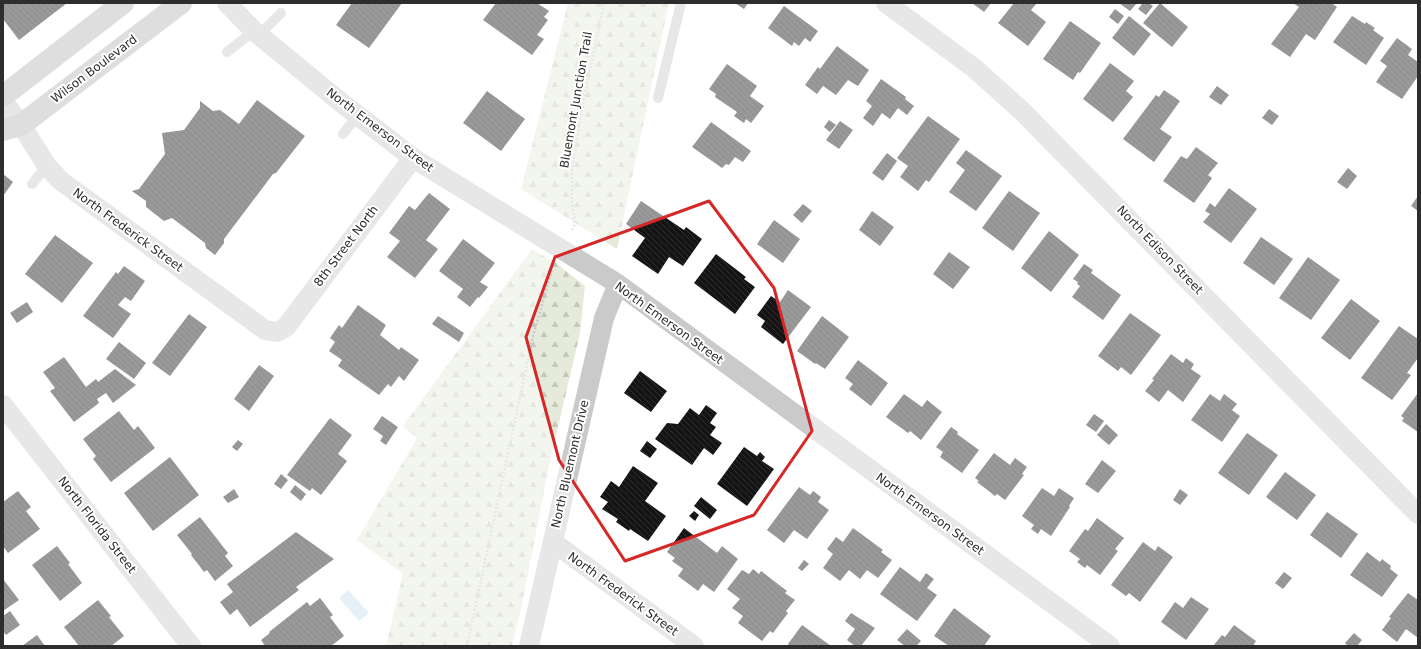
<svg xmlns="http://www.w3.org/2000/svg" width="1421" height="649" font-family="'DejaVu Sans',sans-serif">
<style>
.forest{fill:url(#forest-firs)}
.water{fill:#c6e0ea}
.building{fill:url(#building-back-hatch)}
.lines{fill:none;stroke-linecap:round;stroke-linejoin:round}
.path{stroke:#cacaca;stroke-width:2.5;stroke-dasharray:2 2;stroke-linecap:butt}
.lane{stroke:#cacaca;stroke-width:10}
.street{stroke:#cacaca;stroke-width:20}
.secondary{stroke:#b7b7b7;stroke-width:22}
.marked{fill:none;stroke:#d62828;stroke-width:3;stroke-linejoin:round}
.labels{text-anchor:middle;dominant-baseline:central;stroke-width:4;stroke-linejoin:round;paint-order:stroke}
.street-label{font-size:12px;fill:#2d2d2d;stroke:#fff}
</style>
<defs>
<pattern id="forest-firs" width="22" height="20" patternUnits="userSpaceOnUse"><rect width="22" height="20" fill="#e5eada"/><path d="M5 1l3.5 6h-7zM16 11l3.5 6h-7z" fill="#c5c9bb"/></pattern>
<pattern id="building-back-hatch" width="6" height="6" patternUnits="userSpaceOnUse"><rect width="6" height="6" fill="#141414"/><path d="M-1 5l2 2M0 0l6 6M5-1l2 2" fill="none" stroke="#2e2e2e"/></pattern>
</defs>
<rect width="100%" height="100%" fill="#fff"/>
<path class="forest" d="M568,3H669L617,249L521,189Z
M532,249L556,263L585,286L580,333L548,470L523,600L512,646H386L403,574L357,540L417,438L403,426Z"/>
<path class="water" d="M348,590L369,613L359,621L339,598Z"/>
<path class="building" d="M3,3H67L19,40L3,19Z
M352,3H402L369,48L336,25Z
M496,3H537L549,11L544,17L548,20L537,35L544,39L532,55L483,20Z
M735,3H748L744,9Z
M972,3H991L984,12Z
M1014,3H1037L1031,10L1046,22L1028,46L998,23Z
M1119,3H1137L1130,11Z
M1143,3H1149L1153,6L1146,15L1138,9Z
M1160,3L1188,27L1172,47L1143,23Z
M1293,3H1331L1337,7L1315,40L1306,34L1290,57L1271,44L1299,7Z
M784,6L818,31L810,42L805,38L799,46L794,42L792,46L768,28Z
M1115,9L1124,16L1118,24L1109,17Z
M1129,16L1151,34L1134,56L1112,38Z
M1352,16L1365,24L1366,22L1375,28L1373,30L1384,38L1366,65L1333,42Z
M1070,21L1101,43L1080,73L1078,72L1073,80L1043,59Z
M1397,38L1412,49L1408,55L1418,62V76L1402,99L1376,82L1387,66L1380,61Z
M837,46L869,70L858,86L848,80L836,95L823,86L817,94L805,85L818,67L820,69Z
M1110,63L1134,81L1126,91L1133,97L1113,122L1083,99Z
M727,64L757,86L750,96L764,106L751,123L746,119L744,123L734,116L737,112L715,97L716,94L709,89Z
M881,79L906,97L905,99L914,106L907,115L898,108L890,119L882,113L873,126L863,118L872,106L866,101Z
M1217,86L1229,95L1221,105L1209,97Z
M1164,90L1180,101L1160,129L1172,137L1154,162L1123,139L1156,95L1159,97Z
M487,91L525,119L501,151L463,123Z
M257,100L305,136L276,173L273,174L224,239V243L215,255L206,248L205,243L172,218L164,221L146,207V201L132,191L139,189L165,154L162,133L184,130L200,108V101L213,111L220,110L239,124Z
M1269,109L1279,116L1272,125L1262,118Z
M928,116L960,139L929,182L926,180L918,191L900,177L908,166L897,158Z
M829,120L836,125L830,132L824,127Z
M840,121L853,130L839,149L826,140Z
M711,122L751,151L743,162L735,157L729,165L726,164L722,168L692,147Z
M1196,147L1218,163L1208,175L1212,178L1194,203L1163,181L1181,156L1187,159Z
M966,150L1002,176L976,211L949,192L965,170L956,163Z
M887,153L897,161L883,181L872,173Z
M1348,168L1357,176L1347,189L1337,182Z
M3,174L13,182L3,196Z
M1229,188L1257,209L1231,243L1203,222L1210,214L1205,211L1210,203L1215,207Z
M1009,191L1040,213L1013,251L982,228Z
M429,193L450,209L426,240L438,249L415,278L387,257L400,241L389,233L409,206L415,210Z
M1418,196V211L1411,206Z
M641,201L684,230L686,227L702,239L683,266L669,257L658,274L632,256L645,238L626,224Z
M803,204L812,211L802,223L793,215Z
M872,211L894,227L880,246L859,230Z
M774,220L800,239L783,263L757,244Z
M1049,231L1079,255L1051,292L1021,268Z
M55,235L93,263L62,303L25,274Z
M1261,237L1293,259L1274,285L1243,263Z
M463,239L495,263L480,282L488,287L479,298L478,297L470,307L457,297L463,289L439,271Z
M949,252L970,267L953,289L933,274Z
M716,254L746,277L744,279L755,287L735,314L694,283Z
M1308,257L1340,280L1311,320L1279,298Z
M1084,264L1093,270L1091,273L1121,295L1103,320L1072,297L1080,286L1077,284L1078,282L1073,279Z
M124,266L145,281L131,301L125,297L118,305L131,314L113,338L83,316L116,272L118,274Z
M788,290L811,307L783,344L761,327L765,321L757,315L771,296L780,302Z
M1351,299L1380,321L1350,360L1321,338Z
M27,302L33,312L17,323L10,313Z
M358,305L386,325L380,335L399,350L401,347L419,360L404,381L399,376L391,387L388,384L379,395L338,366L342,360L329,351L335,342L330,338L339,325L342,328Z
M1130,313L1161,335L1131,375L1121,367L1118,371L1098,356Z
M189,314L207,327L170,376L152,363Z
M438,316L464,333L459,342L432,324Z
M822,316L849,337L825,369L816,363L815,364L797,351Z
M1399,326L1418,339V358L1407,373L1411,375L1392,400L1361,378Z
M119,342L146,363L134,379L106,359Z
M1171,354L1183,363L1186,358L1194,364L1191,369L1201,376L1183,402L1168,390L1159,402L1145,391L1154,380L1152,379Z
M64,357L86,387L96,379L98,382L115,369L136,385L113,403L106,393L97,399L99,403L74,422L50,391L55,388L43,372Z
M858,360L888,383L871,406L849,389L853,384L845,378Z
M259,365L274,376L249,411L234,399Z
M640,371L667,391L651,412L624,393Z
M1418,393V432L1402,421L1404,418L1401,416Z
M904,394L922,407L927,400L942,412L921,440L910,431L908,433L886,417Z
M1210,394L1220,401L1224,394L1237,404L1232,410L1240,416L1222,442L1191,420Z
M706,405L717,413L710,423L716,427L710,435L722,443L713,455L704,448L692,465L655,439L667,423L678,424L690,408L699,415Z
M119,411L134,430L138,426L155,448L111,482L93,459L96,456L83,439Z
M1094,414L1104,421L1096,432L1086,425Z
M382,416L398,427L386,445L380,441L383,436L373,429Z
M330,418L352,435L338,454L347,461L321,495L312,488L310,491L287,475Z
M1106,424L1118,435L1109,445L1097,435Z
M951,427L958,432L957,434L979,450L962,473L940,457L943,452L936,447Z
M1247,433L1278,455L1249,495L1218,473Z
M238,440L243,444L237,451L232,447Z
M647,441L657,449L650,458L640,451Z
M744,447L757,456L760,452L765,457L762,461L774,469L747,506L717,484Z
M994,453L1010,465L1015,458L1027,467L1022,474L1024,475L1005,500L997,494L995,496L977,482L979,481L975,478Z
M170,457L199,495L153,531L124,493Z
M1102,460L1116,471L1098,493L1085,484Z
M633,466L658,483L645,501L666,516L648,541L630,529L629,531L616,522L618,519L602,509L608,502L600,497L611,481L619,487Z
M1285,472L1316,495L1297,520L1266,497Z
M281,474L288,480L281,489L274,484Z
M295,485L306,494L301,501L290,492Z
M799,487L810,495L813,491L821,497L818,502L829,510L807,539L794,530L784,543L767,530Z
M1042,488L1054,496L1059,488L1074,498L1069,506L1070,507L1051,536L1041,529L1038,534L1031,529L1034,525L1022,516Z
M234,489L239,497L228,503L223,497Z
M1180,489L1188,495L1180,505L1173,500Z
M18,491L31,507L26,511L40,529L8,553L3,546V502Z
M701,497L717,510L710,519L694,506Z
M694,511L699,515L695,521L689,516Z
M1327,512L1358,534L1341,558L1310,535Z
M200,517L228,553L225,556L233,566L215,581L207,570L204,572L191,555L192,554L177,535Z
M1097,518L1124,538L1115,549L1118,551L1100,575L1087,565L1085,568L1077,562L1080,559L1069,551L1085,529L1088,531Z
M684,528L717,553L722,546L738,559L714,592L703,584L698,591L678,576L683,569L672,561L675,558L667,552Z
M853,528L883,550L881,552L892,560L878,578L867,570L860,579L849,570L840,581L823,568L833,554L827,549L836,537L843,542Z
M296,532L334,559L296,587L299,590L250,627L237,609L230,615L220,602L233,592L227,584Z
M1143,542L1155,551L1158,546L1173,557L1140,602L1129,593L1126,596L1111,585Z
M57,546L70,563L68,564L82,583L60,601L32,565Z
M1367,552L1380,562L1382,559L1391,566L1390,569L1398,575L1382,597L1350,575Z
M804,560L809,564L802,571L798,568Z
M900,567L920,582L926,573L934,579L927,588L937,595L917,621L880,594Z
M753,569L759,574L761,571L787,591L785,593L795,600L786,611L788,613L773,633L770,631L762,641L738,623L743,616L732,608L740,599L727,589L742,570L749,574Z
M1284,572L1292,578L1283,589L1275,583Z
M3,579L19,600L3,611Z
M1408,593L1418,600V638L1406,629L1397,642L1382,630L1391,618L1389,617Z
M1191,597L1209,609L1186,640L1161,622L1175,602L1183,608Z
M320,598L333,615L330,617L344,636L331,646H265L261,640L270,633L269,632L307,602L310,606Z
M98,600L111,616L109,617L124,636L111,646H79L64,627Z
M954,608L991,636L984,646H949L934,636Z
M10,611L20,625L6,635L3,631V616Z
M851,613L875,628L861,646H855L847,640L855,629L845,621Z
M802,625L831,646H790L788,644Z
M1234,625L1256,641L1253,646H1213L1222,635L1225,637Z
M907,629L921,641L916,646H905L897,640Z
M1354,633L1362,640L1357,646H1348L1345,643Z
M37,635L45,646H22Z"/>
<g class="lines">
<path class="path" d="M572,230L575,224L572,205V170L584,99L604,3
M467,646L533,336L552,270"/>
<path class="lane" d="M259,35L281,13
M227,52L254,31
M658,98L681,3
M343,134L358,115
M32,184L47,166"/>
<path class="street" d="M227,3L254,31L343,104L413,158L618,284L1110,646
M886,3L974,68L1023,112L1418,514
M3,101L21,125L47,166L61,181L265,330L277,332L286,327L413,158
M3,405L191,646
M553,542L694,646
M529,646L604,318L618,284"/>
<path class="secondary" d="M3,96L123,3
M3,130L21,125L181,3"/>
</g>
<path d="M0 0H1421V649H0ZM709,201L774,288L812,431L754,515L625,561L559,460L526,337L555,257Z" fill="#fff" fill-opacity=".55" fill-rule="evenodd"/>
<path class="marked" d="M709,201L774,288L812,431L754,515L625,561L559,460L526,337L555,257Z"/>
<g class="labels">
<g class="street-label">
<text transform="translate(94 69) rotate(-37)">Wilson Boulevard</text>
<text transform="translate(576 100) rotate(-80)">Bluemont Junction Trail</text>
<text transform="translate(380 130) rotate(37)">North Emerson Street</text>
<text transform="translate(128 230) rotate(36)">North Frederick Street</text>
<text transform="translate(346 246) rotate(-53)">8th Street North</text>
<text transform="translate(1160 250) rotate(46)">North Edison Street</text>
<text transform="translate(669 323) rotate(36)">North Emerson Street</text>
<text transform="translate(570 464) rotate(-77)">North Bluemont Drive</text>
<text transform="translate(930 514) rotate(36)">North Emerson Street</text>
<text transform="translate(97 525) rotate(52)">North Florida Street</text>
<text transform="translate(623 594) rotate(36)">North Frederick Street</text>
</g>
</g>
<rect width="1421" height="649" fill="none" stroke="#2d2d2d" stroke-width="8"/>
</svg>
